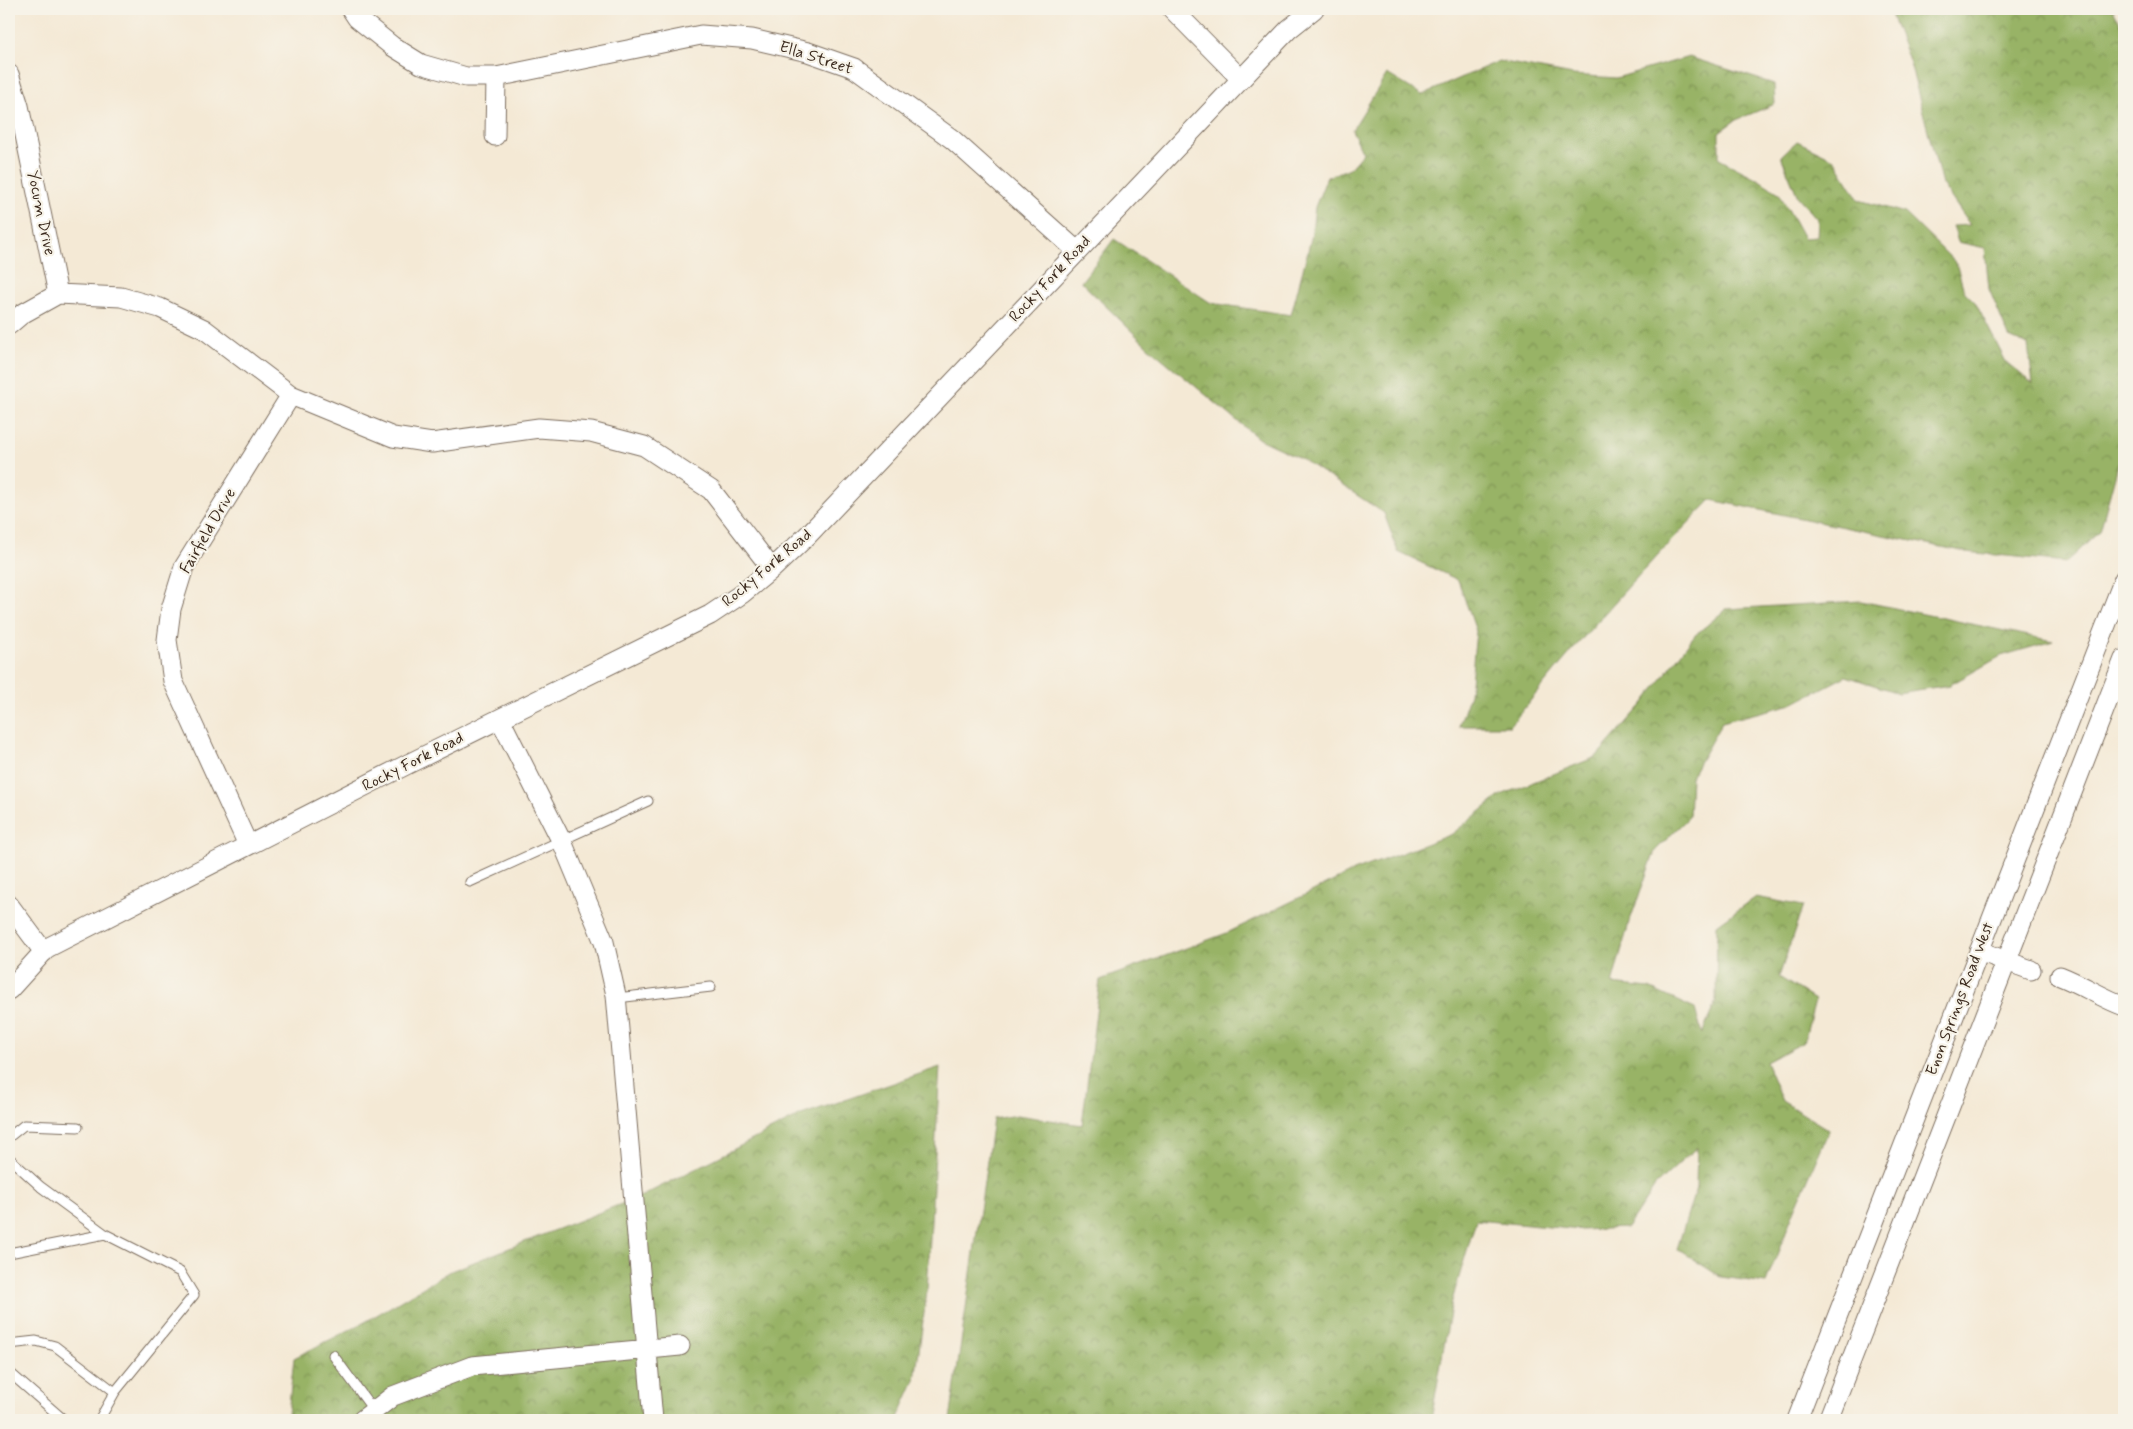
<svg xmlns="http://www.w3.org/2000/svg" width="2133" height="1429" font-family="Mynerve,sans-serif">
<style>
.forest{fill:url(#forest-crowns);stroke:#6a6e42}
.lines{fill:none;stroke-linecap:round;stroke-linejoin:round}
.service-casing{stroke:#7c6d5e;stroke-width:11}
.minor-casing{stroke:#7c6d5e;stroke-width:21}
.service{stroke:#fff;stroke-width:9}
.minor{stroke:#fff;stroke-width:19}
.labels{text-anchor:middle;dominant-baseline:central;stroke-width:4.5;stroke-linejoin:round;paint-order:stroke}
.street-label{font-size:16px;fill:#3b2a1e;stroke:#f7f3e8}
</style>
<defs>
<pattern id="forest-crowns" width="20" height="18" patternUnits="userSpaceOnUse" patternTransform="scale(1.25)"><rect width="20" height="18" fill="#98b366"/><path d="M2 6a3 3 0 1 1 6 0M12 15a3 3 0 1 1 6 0" fill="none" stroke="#7d9253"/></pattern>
</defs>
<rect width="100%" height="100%" fill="#f7f3e8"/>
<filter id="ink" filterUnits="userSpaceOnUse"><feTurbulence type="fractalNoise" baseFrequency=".02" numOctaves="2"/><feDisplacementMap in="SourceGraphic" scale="10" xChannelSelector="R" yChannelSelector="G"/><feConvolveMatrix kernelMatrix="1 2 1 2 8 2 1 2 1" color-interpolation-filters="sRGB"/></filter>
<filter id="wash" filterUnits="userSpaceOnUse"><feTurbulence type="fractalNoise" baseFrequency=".0096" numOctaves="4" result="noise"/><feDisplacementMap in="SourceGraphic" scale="20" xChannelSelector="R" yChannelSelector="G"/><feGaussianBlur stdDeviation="1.12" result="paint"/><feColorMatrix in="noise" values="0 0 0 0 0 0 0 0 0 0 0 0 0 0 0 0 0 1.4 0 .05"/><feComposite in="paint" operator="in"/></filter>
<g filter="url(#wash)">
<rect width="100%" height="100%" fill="#f4e9d5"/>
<path class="forest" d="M1889,9H2113L2124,30V443L2100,531L2067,562L1966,552L1711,500C1640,571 1573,647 1510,726H1459L1470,694L1476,631L1458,580L1398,552L1384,513L1302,459L1259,439L1148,347L1081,282L1114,239L1211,303L1291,315L1311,239L1315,207L1327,177L1350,168L1363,153L1352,130L1387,74L1422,95L1499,61L1573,75L1616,78L1689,57L1774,84L1775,104L1736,120L1719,132V159L1756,178L1779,193L1804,238L1817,237L1818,220L1798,197L1781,156L1797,141L1834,159L1859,200L1905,213L1956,263L1964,291L1975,302L2006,362L2033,384L2028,345L2009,337L1989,289L1985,248L1958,242L1953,226L1970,225L1942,184L1910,63Z
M1861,601L2053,641L2001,656L1950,685L1898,693L1846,676L1792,704L1722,722L1691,777L1689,817L1655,851L1629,923L1612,984L1649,988L1695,1009L1702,1034L1716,1001L1717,925L1756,897L1803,906L1779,977L1815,1000L1804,1042L1766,1062L1782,1101L1829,1130L1794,1211L1766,1283L1721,1277L1677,1249L1696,1188L1697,1147L1655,1186L1627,1228L1581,1230L1476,1220L1452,1301L1431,1420H950L993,1119L1017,1115L1082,1125L1100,980L1227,933L1354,871L1452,834L1501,795L1596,757L1643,704L1693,637L1726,609Z
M940,1067L927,1291L915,1380L897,1420H283L288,1414L294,1358L365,1322L451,1271L644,1195L801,1115Z"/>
</g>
<g filter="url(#ink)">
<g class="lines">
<defs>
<path id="service" d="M470,882L648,801
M617,998L711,987
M9,1137L24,1125L78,1127
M9,1158L41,1187L105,1234L180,1272L194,1295L115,1392
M9,1253L105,1234
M9,1344L36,1341L55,1346L115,1392L99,1420
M333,1355L374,1411
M9,1372L64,1420"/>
<path id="minor" d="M351,9L357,18L392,46L421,64L466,77H496L701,35L752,39L808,52L854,68L952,139L1077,251
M1172,9L1241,79
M9,74L19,106L58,294
M495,136L496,77
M9,325L22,314L58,294L121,297L160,308L204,329L291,395L393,437L432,443L539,428L591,432L644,446L711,490L772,569
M500,719L563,844L604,942L616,995L653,1420
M248,845L173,681L167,640L171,609L184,567L291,395
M9,905L44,952
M1979,951L2031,970
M2060,976C2083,985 2102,998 2124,1006
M9,990L47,948L408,764L710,615L743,593L772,569L808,535L1289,29L1314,9
M362,1420L393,1396L472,1366L680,1346
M1797,1420L2124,579
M1828,1420L2124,659"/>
</defs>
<use href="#service" class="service-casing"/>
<use href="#minor" class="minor-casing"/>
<use href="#service" class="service"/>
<use href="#minor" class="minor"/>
</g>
</g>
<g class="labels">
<g class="street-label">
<text transform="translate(816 58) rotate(18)">Ella Street</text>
<text transform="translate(41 213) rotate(78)">Yocum Drive</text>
<text transform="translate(1050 279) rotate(-47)">Rocky Fork Road</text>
<text transform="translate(208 531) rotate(-60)">Fairfield Drive</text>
<text transform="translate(767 568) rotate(-40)">Rocky Fork Road</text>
<text transform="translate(413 762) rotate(-27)">Rocky Fork Road</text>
<text transform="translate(1960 999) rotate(-69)">Enon Springs Road West</text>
</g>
</g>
<rect width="2133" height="1429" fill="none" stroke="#f7f3e8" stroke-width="30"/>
</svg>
